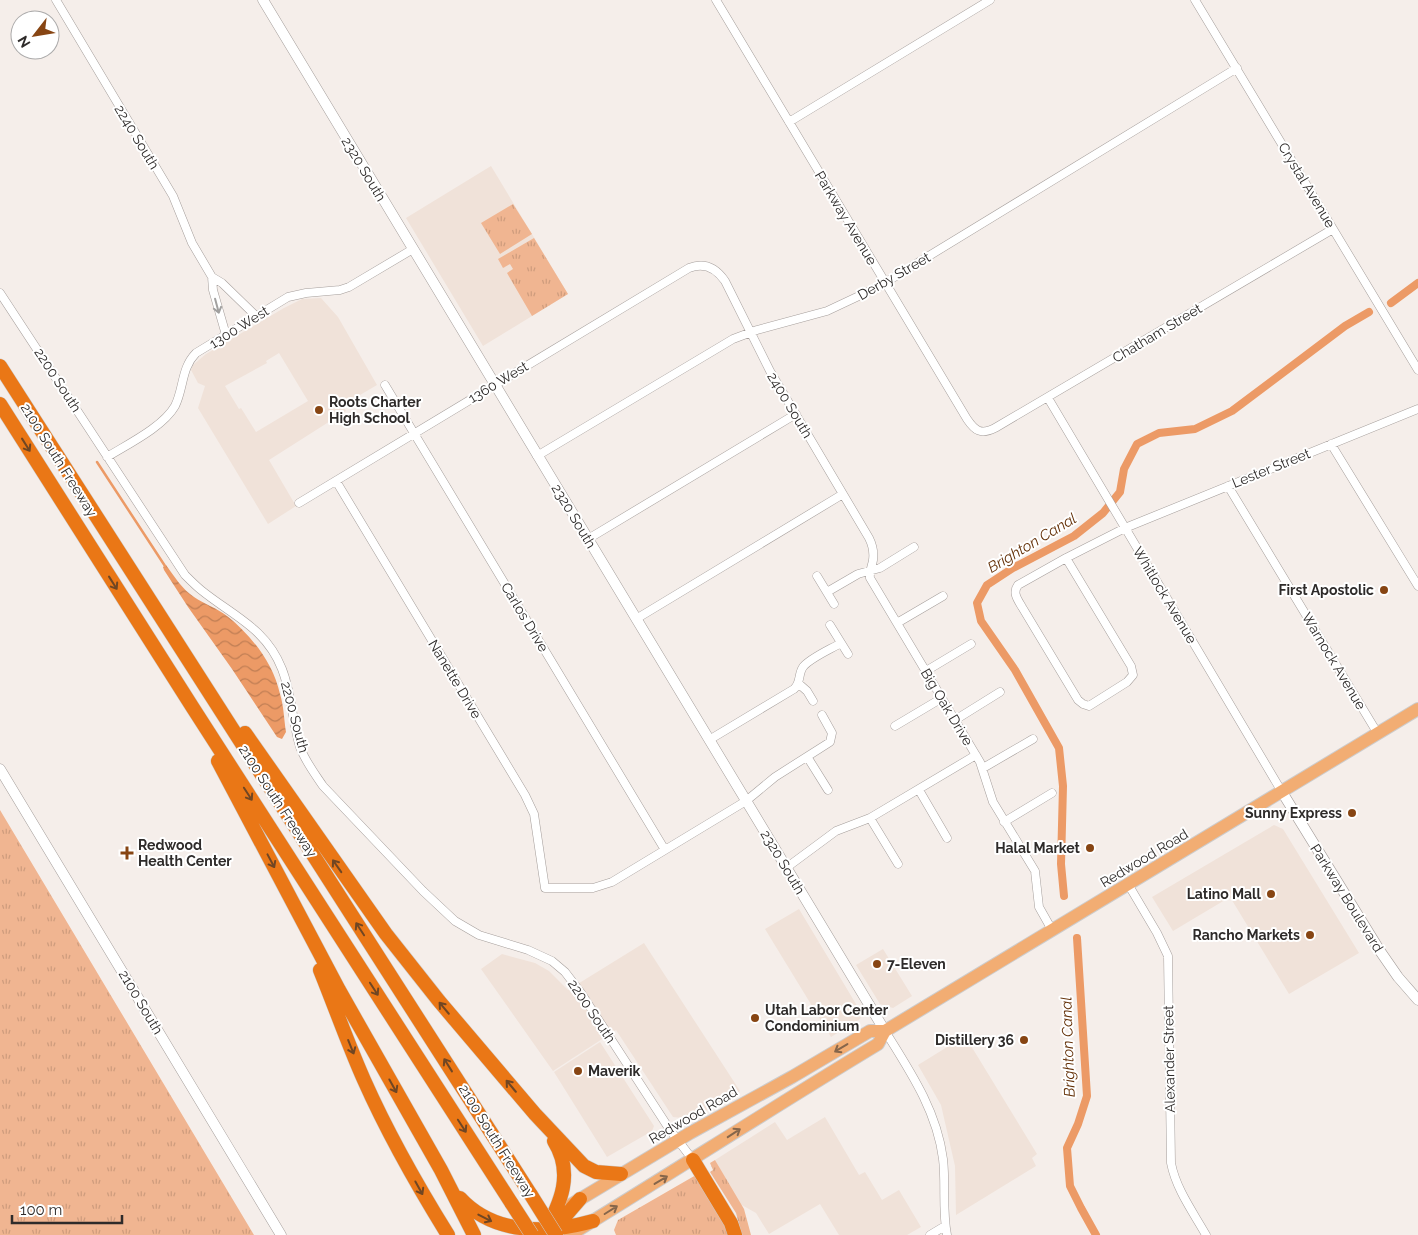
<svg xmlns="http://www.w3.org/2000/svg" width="1418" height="1235" font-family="Raleway,sans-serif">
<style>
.built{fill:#f0e2d9;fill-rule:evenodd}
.grass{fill:url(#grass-tufts)}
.water{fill:url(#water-waves)}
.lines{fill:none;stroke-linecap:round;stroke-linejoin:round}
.stream{stroke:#ec9a66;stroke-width:2.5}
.canal{stroke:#ec9a66;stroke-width:8}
.minor-casing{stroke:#a59e9b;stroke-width:9}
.tertiary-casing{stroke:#a59e9b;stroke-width:11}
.primary-casing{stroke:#cdcccc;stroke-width:14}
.motorway-casing{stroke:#cdcccc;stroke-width:15}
.minor{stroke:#fff;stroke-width:8}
.tertiary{stroke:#fff;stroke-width:10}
.primary{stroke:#f2ad73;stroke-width:12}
.motorway{stroke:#ea7716;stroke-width:14}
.motorway-bridge-casing{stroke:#cdcccc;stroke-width:15;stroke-linecap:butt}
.motorway-bridge{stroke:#ea7716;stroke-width:14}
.oneway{stroke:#a1a09f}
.oneway2{stroke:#704623}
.oneway3{stroke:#86664b}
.poi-dot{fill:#874513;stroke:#fff;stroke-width:2}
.labels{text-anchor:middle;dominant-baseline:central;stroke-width:4;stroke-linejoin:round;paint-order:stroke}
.street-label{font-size:14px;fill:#2e2b2a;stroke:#fff}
.poi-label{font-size:14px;font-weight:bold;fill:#2e2b2a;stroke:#fff;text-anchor:end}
.water-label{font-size:15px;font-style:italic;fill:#632f06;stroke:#fff}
</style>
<defs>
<pattern id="grass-tufts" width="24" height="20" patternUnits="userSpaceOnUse" patternTransform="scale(1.25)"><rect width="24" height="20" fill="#f0b591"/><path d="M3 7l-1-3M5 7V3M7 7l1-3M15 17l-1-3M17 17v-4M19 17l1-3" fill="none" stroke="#ce9c7d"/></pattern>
<pattern id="water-waves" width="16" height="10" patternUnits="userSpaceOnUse" patternTransform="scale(1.25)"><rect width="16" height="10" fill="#ec9a66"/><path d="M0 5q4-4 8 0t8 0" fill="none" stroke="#c07e54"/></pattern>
</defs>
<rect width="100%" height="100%" fill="#f5eeea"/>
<path class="built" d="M491,166L568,294L483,346L406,218Z
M321,298L338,317L377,385L343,405L346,411L269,460L296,506L268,524L198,408L205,386L198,383L191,370L193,365L206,354L284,308L302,299ZM279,353L308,401L256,432L241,408L239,409L225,386L267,363L266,361Z
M1274,825L1283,829L1359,953L1289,994L1230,897L1173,931L1152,897Z
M799,909L862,1014L860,1019L831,1037L765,929Z
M644,943L740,1091L691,1119L673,1117L616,1030L553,1071L481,969L502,954L535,963L549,971L568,990Z
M883,949L912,996L893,1008L880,1004L856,965Z
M965,1036L1037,1154L1032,1158L1036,1166L956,1215L955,1166L941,1105L918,1065Z
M600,1042L654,1126L652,1131L607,1157L554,1072Z
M825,1117L859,1175L865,1172L882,1200L899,1190L921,1227L907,1235H839L820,1204L769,1234L756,1213L740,1204L715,1160L775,1122L787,1140Z"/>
<path class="grass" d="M513,204L532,234L500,254L481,223Z
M534,238L568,294L532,316L507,273L513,269L510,264L503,268L498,259Z
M0,810L254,1235H0Z
M715,1160L744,1209L751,1235H742L736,1213L710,1172L713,1170L710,1163Z
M696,1175L730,1235H616L614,1230L618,1220Z"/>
<path class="water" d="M166,565C174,576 182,589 194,597C204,604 217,608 227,616C252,636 273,663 280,694C284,707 284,720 286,732L282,739L277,737L232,669L188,607L164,570L163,567Z"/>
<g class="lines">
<path class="stream" d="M97,462L165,566"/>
<path class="canal" d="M1391,303L1418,283
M1064,896L1061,864L1063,786L1059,748L1015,670L981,621L977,603L987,585L1013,568L1074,536L1103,513L1120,492L1124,469L1137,444L1159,433L1195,429L1232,411L1345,326L1369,312
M1077,938L1087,1096L1078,1124L1067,1148L1070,1186L1081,1208L1096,1235"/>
<defs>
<path id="minor" d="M56,0L173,196L192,243L212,277L213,290L226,335
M716,0L967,419C975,431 981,435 995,428L1333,229
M1195,0L1418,370
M789,122L990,0
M212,277L222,283L256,316
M0,293L185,575C190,580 196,586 201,590C233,616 266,628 282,669C292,694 292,721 300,747C305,761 315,774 323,786L423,891L455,921L479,935L528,950L552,961L565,972L581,993L670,1130L693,1160
M385,385L665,850
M1048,398L1282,792
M1331,444L1418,586
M537,456L733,339L757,330L827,311L878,287L1237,68
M107,457C128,444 163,427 175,406C184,388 181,368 196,353L288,297L306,293L340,290L349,287L413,249
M336,481L525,795L534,814L545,888H593L612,882L746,801L775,777L830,742L832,733L822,715
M1228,486L1378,734
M299,503L689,268C704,262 716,268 725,281L770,371L869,538C872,544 874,553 873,560C872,567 869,571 870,578L980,762L993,802L1035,871L1039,907L1052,930
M588,539L796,414
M1066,558L1131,666L1133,675L1127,682L1089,706L1083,704L1078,700L1022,607C1018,600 1012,593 1018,585L1066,558L1125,528L1418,409
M817,576L834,604
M827,592L858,574L880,568L914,547
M636,619L843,494
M897,623L943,596
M830,625L848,654
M926,671L971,644
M799,684L807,691L813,701
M955,720L1000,692
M895,726L942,698
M709,740L794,689C801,683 798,674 803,667C810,658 831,649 841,643
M808,758L828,790
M983,768L1033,739
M919,790L947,838
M870,818L898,864
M1004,822L1052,793
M786,868L836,831L870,818L976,755
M1128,884L1157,933L1168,956L1171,1163C1176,1189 1193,1212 1206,1235
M885,1031C910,1071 937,1111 943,1159C946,1184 942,1210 947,1235
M930,1235L945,1226"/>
<path id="tertiary" d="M263,0L885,1031
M0,769L281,1235
M1282,792L1380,951L1398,977L1418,1000"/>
<path id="primary" d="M572,1204L690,1133L792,1077L870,1031H885L1418,709
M570,1235C673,1172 775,1106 878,1044L885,1031"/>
<path id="motorway" d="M0,366L531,1195
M0,404L193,708L512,1204
M245,733L386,934L439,1001L535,1114L584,1166L596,1172L621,1174
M218,761L339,990L441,1170L474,1235
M320,970C335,1007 348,1044 364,1080C388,1134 417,1185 448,1235
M693,1160L731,1223L735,1235
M460,1198C494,1235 547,1234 593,1221
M554,1229L580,1199
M544,1233C561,1203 574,1173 554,1141"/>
</defs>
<use href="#minor" class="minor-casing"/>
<use href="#tertiary" class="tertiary-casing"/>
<use href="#primary" class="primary-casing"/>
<use href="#motorway" class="motorway-casing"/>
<use href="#minor" class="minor"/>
<use href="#tertiary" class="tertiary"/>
<use href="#primary" class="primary"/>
<use href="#motorway" class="motorway"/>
<defs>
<path id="motorway-bridge" d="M531,1195L556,1235
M512,1204L532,1235"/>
</defs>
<use href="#motorway-bridge" class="motorway-bridge-casing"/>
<use href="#motorway-bridge" class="motorway-bridge"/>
</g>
<defs><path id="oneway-shaft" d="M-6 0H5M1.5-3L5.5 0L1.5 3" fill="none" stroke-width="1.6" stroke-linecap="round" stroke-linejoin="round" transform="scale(1.25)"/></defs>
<use class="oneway" href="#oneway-shaft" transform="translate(217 306) rotate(75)"/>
<g class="oneway2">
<use href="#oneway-shaft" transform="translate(26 445) rotate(58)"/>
<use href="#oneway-shaft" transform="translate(113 583) rotate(58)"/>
<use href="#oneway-shaft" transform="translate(248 794) rotate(57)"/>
<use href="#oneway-shaft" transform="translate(271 861) rotate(62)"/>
<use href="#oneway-shaft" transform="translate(337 866) rotate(-125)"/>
<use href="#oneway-shaft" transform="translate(360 929) rotate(-123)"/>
<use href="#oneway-shaft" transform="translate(374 989) rotate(57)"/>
<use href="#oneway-shaft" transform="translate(444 1008) rotate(-130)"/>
<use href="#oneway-shaft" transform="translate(351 1047) rotate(68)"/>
<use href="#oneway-shaft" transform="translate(448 1065) rotate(-122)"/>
<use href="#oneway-shaft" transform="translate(393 1086) rotate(61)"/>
<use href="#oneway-shaft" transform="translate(511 1086) rotate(-130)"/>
<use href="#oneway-shaft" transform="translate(462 1126) rotate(57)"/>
<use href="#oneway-shaft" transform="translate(419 1188) rotate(61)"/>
<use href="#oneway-shaft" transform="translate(485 1218) rotate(27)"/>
</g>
<g class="oneway3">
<use href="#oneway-shaft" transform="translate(841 1048) rotate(149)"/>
<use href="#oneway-shaft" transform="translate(734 1133) rotate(-33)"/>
<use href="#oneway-shaft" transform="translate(661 1180) rotate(-31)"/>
<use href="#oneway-shaft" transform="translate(611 1210) rotate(-32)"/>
</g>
<g class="poi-dot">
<circle cx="319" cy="410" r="5"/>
<circle cx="1384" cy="590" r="5"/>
<circle cx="1352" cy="813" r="5"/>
<circle cx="1090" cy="848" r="5"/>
<path d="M124.5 845.5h5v5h5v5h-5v5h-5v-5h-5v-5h5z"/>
<circle cx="1271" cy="894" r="5"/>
<circle cx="1310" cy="935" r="5"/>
<circle cx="877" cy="964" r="5"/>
<circle cx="755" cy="1018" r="5"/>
<circle cx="1024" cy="1040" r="5"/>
<circle cx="578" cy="1071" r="5"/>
</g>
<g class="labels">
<g class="street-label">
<text transform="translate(137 137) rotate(59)">2240 South</text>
<text transform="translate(364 169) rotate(59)">2320 South</text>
<text transform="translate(1307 185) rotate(59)">Crystal Avenue</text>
<text transform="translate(846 218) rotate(59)">Parkway Avenue</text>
<text transform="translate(894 276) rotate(-30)">Derby Street</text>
<text transform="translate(239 327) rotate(-32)">1300 West</text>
<text transform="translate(1157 333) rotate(-31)">Chatham Street</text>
<text transform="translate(58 380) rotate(57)">2200 South</text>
<text transform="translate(498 382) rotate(-31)">1360 West</text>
<text transform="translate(790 405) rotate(59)">2400 South</text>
<text transform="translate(59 460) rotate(58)">2100 South Freeway</text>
<text transform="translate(1271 468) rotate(-22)">Lester Street</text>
<text transform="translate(574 516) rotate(59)">2320 South</text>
<text transform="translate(1165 595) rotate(59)">Whitlock Avenue</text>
<text transform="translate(525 617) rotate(59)">Carlos Drive</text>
<text transform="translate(1334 661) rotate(59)">Warnock Avenue</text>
<text transform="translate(455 679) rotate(59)">Nanette Drive</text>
<text transform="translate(947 707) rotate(59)">Big Oak Drive</text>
<text transform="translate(295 717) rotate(75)">2200 South</text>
<text transform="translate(278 801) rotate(57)">2100 South Freeway</text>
<text transform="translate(1144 858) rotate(-31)">Redwood Road</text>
<text transform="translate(783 862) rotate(59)">2320 South</text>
<text transform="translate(1347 898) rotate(58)">Parkway Boulevard</text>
<text transform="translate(141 1002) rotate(59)">2100 South</text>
<text transform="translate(592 1011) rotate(56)">2200 South</text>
<text transform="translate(1169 1059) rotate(-91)">Alexander Street</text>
<text transform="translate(693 1115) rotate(-30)">Redwood Road</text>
<text transform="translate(497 1141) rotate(58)">2100 South Freeway</text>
</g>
<g class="poi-label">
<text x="329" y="402" text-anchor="start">Roots Charter<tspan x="329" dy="16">High School</tspan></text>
<text x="1374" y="590">First Apostolic</text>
<text x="1342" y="813">Sunny Express</text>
<text x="138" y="845" text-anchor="start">Redwood<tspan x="138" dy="16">Health Center</tspan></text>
<text x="1080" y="848">Halal Market</text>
<text x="1261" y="894">Latino Mall</text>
<text x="1300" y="935">Rancho Markets</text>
<text x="887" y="964" text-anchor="start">7-Eleven</text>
<text x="765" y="1010" text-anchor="start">Utah Labor Center<tspan x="765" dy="16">Condominium</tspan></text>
<text x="1014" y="1040">Distillery 36</text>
<text x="588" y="1071" text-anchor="start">Maverik</text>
</g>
<g class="water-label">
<text transform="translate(1032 543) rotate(-31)">Brighton Canal</text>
<text transform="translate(1068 1047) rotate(-92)">Brighton Canal</text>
</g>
</g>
<g transform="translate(35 35) rotate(239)"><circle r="24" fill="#ffffff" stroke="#abaaaa"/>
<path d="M0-4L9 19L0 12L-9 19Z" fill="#874513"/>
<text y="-8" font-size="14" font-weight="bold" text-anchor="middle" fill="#2e2b2a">N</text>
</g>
<path d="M12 1215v8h110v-8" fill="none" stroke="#2e2b2a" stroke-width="2.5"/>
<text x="20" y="1215" font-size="15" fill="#2e2b2a" stroke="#ffffff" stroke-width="4" paint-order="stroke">100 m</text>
</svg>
